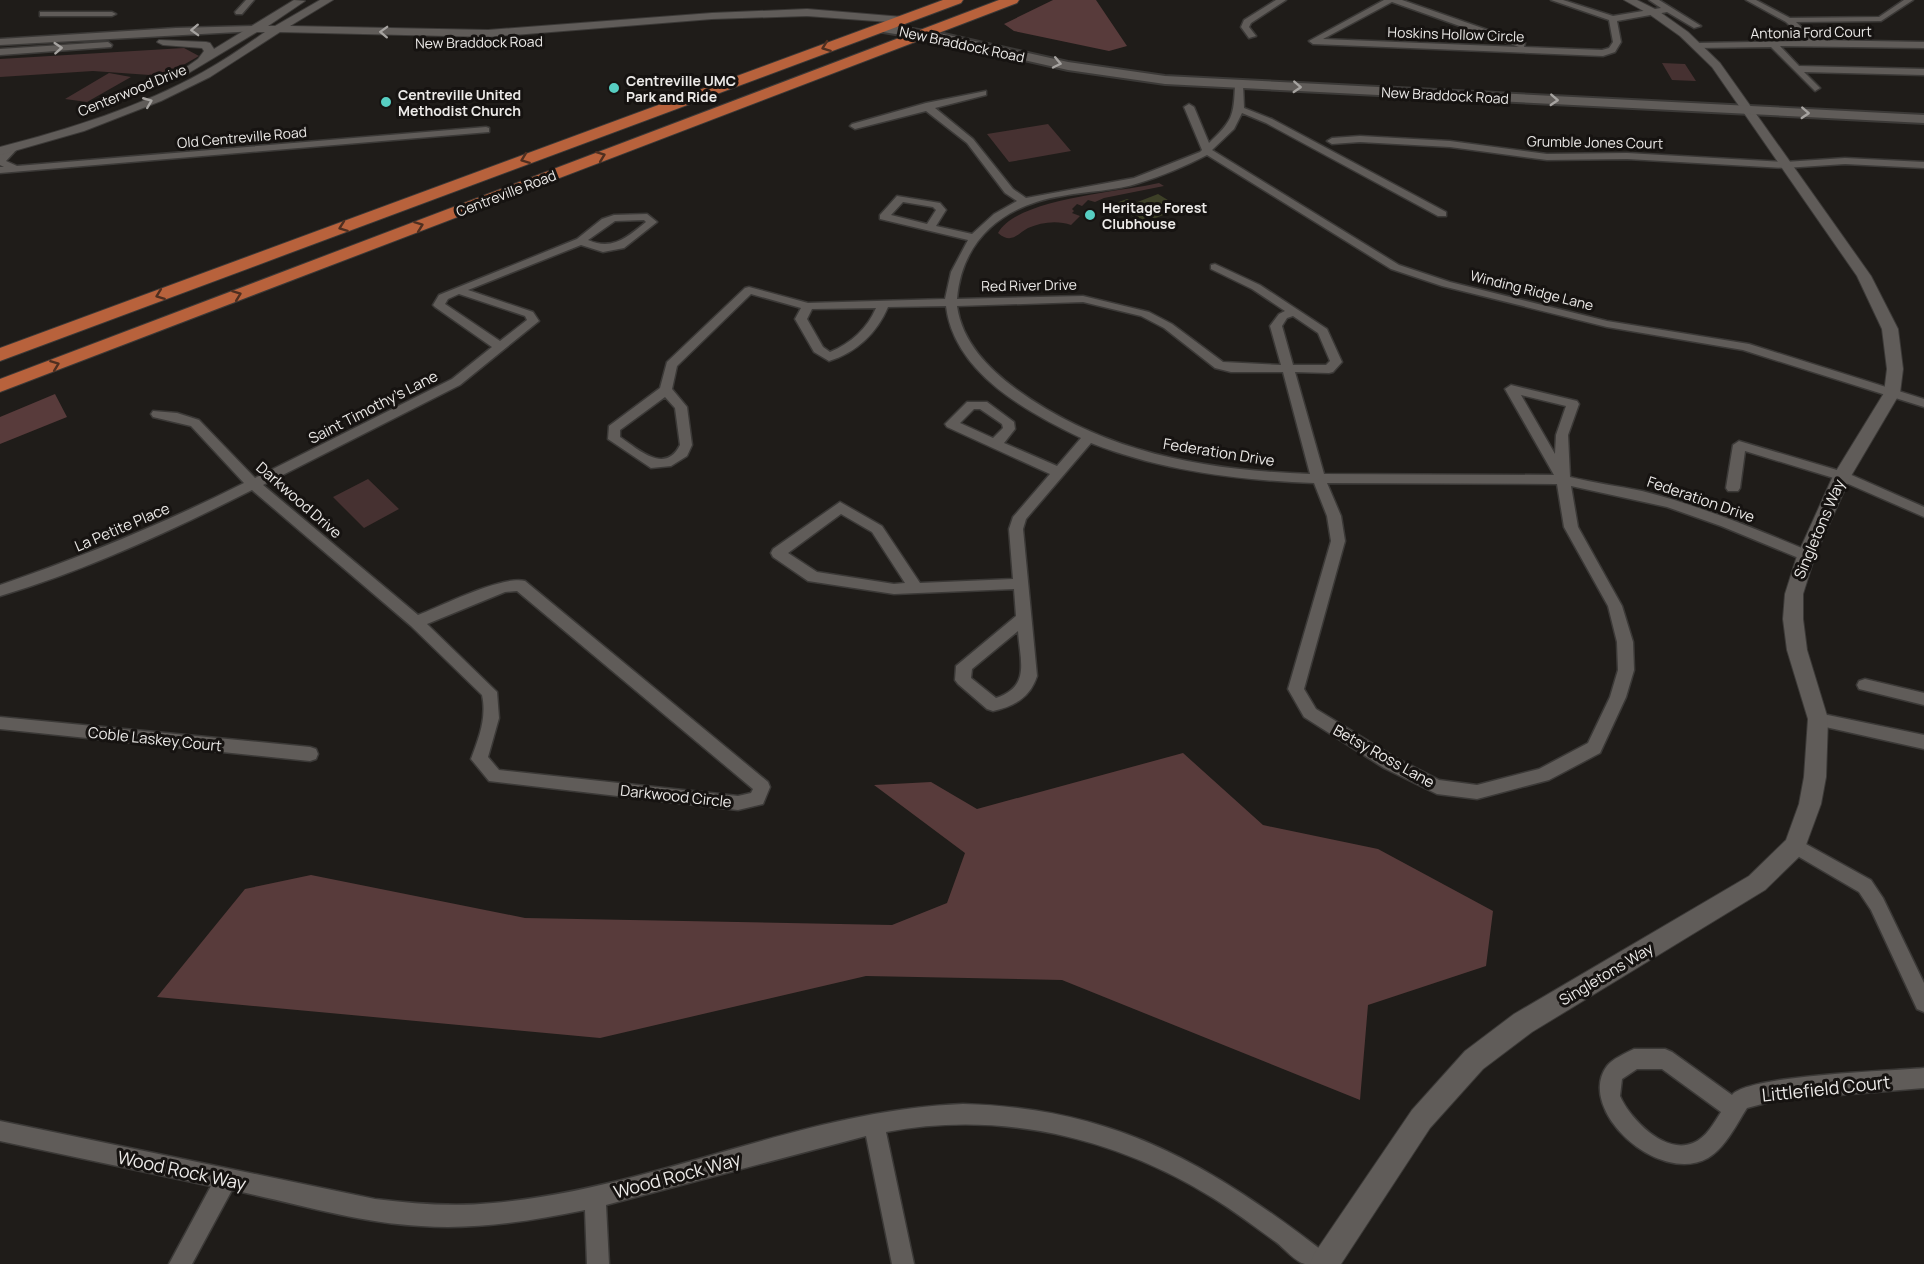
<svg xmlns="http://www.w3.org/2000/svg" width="1924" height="1264" font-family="Manrope,sans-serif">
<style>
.green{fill:#463131}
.forest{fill:#583b3b}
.water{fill:#3d4027}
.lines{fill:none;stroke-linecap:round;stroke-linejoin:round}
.minor-casing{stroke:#3b3937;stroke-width:3}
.tertiary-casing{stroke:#3b3937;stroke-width:2}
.secondary-casing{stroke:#3b3937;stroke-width:4}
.trunk-casing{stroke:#3b3937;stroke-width:2}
.minor{fill:#605c59;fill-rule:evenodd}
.tertiary{fill:#605c59;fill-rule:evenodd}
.secondary{fill:#605c59;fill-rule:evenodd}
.trunk{fill:#b8623c;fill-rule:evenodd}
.oneway{stroke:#a6a3a0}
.oneway2{stroke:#4f2f20}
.poi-dot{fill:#57cec2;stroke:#161311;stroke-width:2}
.labels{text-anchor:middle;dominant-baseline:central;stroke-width:6;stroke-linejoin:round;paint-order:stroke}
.far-street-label{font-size:14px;fill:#eceae8;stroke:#161311}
.far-poi-label{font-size:14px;font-weight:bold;fill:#eceae8;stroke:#161311;text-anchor:start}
.street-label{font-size:15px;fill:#eceae8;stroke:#161311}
.near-street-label{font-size:18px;fill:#eceae8;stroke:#161311}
</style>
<rect width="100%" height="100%" fill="#1f1c19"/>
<path class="green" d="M184,48L199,56L164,76L93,71L0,77V59Z
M1662,63L1685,64L1696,81L1672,80Z
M109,73L131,77L87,102L65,99Z
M1048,124L1071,151L1009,162L987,134Z
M1159,183L1164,186L1104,198L1095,202L1088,200L1082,206L1077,204L1072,209L1074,211L1072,213L1080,216L1071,225C1058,220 1041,222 1028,228C1018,233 1012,245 998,233C1017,198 1122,192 1159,183Z
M368,479L399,509L364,528L333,497Z"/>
<path class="forest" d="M1053,0H1096L1127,46L1109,51L1014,31L1004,24Z
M55,394L67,417L0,444V417Z
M1183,753L1263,825L1378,849L1493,911L1486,966L1368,1005L1360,1100L1062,980L866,976L600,1038L157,997L245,889L311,875L525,918L892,925L947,903L965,853L874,785L931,782L977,809Z"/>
<path class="water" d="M1158,194L1181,208L1143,223L1113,204L1127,199L1135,203Z"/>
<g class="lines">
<defs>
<path id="minor" d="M246,0H254L242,14H236L235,12Z
M1276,0H1286L1251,23L1249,27L1256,36L1249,38L1241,27L1244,20Z
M1384,0H1402L1525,43L1524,47L1602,50L1609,48L1613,42L1609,20L1551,0H1563L1613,16L1661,8L1649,0H1659L1701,26L1694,28L1667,12L1617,21L1621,42L1615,52L1603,56L1313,44L1309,41ZM1392,2L1519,47H1520L1323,39Z
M1746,0H1756L1790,18L1879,17L1904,0H1913L1881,21L1796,22L1815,40L1924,42V48L1780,46L1799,66L1924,69V75L1804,72L1820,88L1815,91L1771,47L1695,48L1694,46L1698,43L1806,41L1786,22Z
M43,12H112L116,14L112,16H40V12Z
M253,26L257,29L256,31L0,45V39L176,28Z
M108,42L112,45L111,47L0,55V49Z
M1239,81L1243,84L1244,108L1272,119L1446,212V216H1438L1266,123L1242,113L1234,129L1212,150L1399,265L1450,282L1607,321L1749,344L1924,399V407L1743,350L1607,327L1442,286L1391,269L1207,155C1186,166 1162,176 1139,183C1115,191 1087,191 1062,196C1005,205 962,238 957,299L1083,296L1149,312L1172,324L1223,362L1281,365L1270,326L1279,314L1285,311L1252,289L1211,269V265L1215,264L1260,285L1327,329L1342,362L1333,372L1329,373L1295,372L1324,474L1554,475L1505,389L1511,385L1577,401L1579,404L1568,435L1570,477C1594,483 1618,486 1642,491C1701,506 1756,529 1811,552L1813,556L1806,561L1721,526L1667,507L1571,486L1578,527L1622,606L1633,642L1634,670L1626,697L1600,753L1549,780L1477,799L1437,794L1384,768L1304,717L1288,689L1331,541L1327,516L1314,483C1238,480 1162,471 1091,443L1026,519L1023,529L1037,676C1030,698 1014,706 993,711L987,709L958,684L955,680L956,666L1016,616L1014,589L894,594L808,581L773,557L771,553L773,549L840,502L882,526L920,583L1013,579L1009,529L1013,517L1050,474L947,427L945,424L967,402H987L1014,422L1015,429L1004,443L1057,466L1081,438C1027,412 954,373 946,306L888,307C877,333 856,353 829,361L814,352L795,319L801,308L751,294L677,366L672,389L687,407L692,445L687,456L671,466L651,468L608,439L609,426L660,388L667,362L745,288L749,287L808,303L945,299L951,272L968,240L880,219V215L897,196L940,203L946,210L936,226L972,234L994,214L1017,201L1005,193L967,143L926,111L855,129L850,126L852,124L926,103L986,91V95L935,108L973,139L1013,189L1026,198L1134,178L1200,152L1202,150L1184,107L1189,104L1194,107L1209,143C1232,121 1234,117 1235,84ZM903,202L933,207L936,210L927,224L891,215ZM1083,302L1141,316L1164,328L1215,368L1231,372H1283L1310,474C1203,470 1104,453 1016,389C988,368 962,342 957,306ZM876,308C867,329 851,343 830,352L823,347L807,319L812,309ZM1293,316L1318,333L1330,361L1326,365H1293L1282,326L1287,318ZM1521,395L1566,406L1556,435L1555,454ZM665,397L675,408L680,445C665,475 638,449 620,437V430ZM974,409H980L1002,424L1003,428L993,438L960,423ZM1327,483L1557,484L1564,527L1608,606L1617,642L1618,670L1610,697L1588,743L1539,769L1477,785L1439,780L1396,758L1316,709L1304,689L1345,541L1341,516ZM841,514L872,532L905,583L894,584L817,572L788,553ZM1018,631C1020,661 1031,686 996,698L971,678L972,669Z
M486,127L489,128V132L0,173V167H4L0,165V154L13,145L18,148L6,161L17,166Z
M1360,136L1450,141L1547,154L1627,153L1785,162L1845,158L1924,162V168L1845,164L1785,168L1627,159L1547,160L1450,147L1360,142L1332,144L1327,141L1332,138Z
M647,214L657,222L624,248L603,252L581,245L468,290L533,312L539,321L460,385L263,485L418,615C441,606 503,575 525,581L768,782L770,787L763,804L738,810L489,781L471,759C479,738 487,717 482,695L411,626L252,490C171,531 87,570 0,596V585C84,556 165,523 244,483L191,426L153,417L151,414L153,411L177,413L199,420L255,478L452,379L492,347L435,307L433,305L439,295L577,239L602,219L614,215ZM644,220L646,222C627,237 613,251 588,240L615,221ZM459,294L525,316L527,320L500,341L445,304L448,299ZM517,591L753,789L751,793L738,796L499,770L488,757L499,718L497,692L427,624L505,592Z
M1739,441L1847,473L1924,507V517L1837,479L1745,451L1740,488L1738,491H1728L1726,488L1733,445Z
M1865,679L1924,693V705L1859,689L1857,685L1859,681Z
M1818,713L1924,735V749L1812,724L1810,719L1812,714Z
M0,717L310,747L316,749L318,754L316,759L310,761L0,729Z
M1795,838L1871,880L1883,898L1924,983V1012L1917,1009L1871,910L1859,892L1789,851L1786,846L1789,841Z
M1634,1049H1665L1672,1052L1732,1095C1748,1075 1892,1071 1924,1068V1088L1777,1100L1747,1108C1736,1125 1726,1147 1708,1158C1658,1186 1575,1109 1607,1066C1612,1059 1626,1053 1634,1049ZM1637,1069H1662L1721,1112C1714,1123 1706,1138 1693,1143C1665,1155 1630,1119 1620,1096L1622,1079Z
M963,1104C1116,1108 1211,1165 1329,1256L1332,1264C1324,1264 1313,1264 1305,1264C1295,1262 1284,1248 1276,1242C1255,1227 1234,1211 1213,1198C1115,1137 999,1110 886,1132L914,1264H892L866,1136L606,1205L609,1264H587L585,1210C531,1221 476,1230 421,1226C358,1223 294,1203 232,1190L192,1264H169L211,1186L0,1141V1121L375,1199C415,1204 453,1207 493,1203C653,1189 802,1110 963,1104Z"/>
<path id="tertiary" d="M294,0L305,1L268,26H275L320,0H333L290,26L488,30L712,13L807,9L903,17L908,20L903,23L807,16L712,19L488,37L280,32L210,77L161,101L84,131L0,155V147C70,129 140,107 203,72C225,60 245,46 265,32H257L187,74L181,71L198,59L204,51L202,48L163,45L157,42L159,40L206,42L210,43L214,49Z
M1624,0H1637L1657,10L1688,32L1720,63L1871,276L1898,329L1903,369L1900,393L1851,476L1815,556L1803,594V619L1807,650L1828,719L1826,777L1821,804L1803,853L1765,890L1532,1032L1483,1069L1430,1128L1341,1264H1310L1314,1254L1412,1110L1465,1051L1514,1014L1749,876L1786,840L1799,804L1804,777L1808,719L1787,650L1783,619L1785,594L1797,556L1833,476L1884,393L1887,369L1882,329L1857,276L1712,67L1680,36L1649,14Z"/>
<path id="secondary" d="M881,24L944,34L1068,62L1165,76L1924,115V123L1165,84L1068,70L944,42L877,31L875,28Z"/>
<path id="trunk" d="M943,0H963L961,3L0,361V348Z
M999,0H1019L1017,3L0,392V379Z"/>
</defs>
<use href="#minor" class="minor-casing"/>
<use href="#tertiary" class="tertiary-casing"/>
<use href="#secondary" class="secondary-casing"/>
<use href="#trunk" class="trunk-casing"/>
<use href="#minor" class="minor"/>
<use href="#tertiary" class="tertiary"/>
<use href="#secondary" class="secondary"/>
<use href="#trunk" class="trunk"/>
</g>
<defs><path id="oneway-chevron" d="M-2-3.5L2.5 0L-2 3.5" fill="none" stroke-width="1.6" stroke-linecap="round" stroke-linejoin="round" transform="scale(1.5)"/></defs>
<g class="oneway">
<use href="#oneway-chevron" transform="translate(195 30) rotate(178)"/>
<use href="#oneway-chevron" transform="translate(384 32) rotate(-178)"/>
<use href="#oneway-chevron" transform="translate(58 48) rotate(-4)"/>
<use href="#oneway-chevron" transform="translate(1057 63) rotate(12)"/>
<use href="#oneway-chevron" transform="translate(1297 87) rotate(3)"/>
<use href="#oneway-chevron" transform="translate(1554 100) rotate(3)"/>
<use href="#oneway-chevron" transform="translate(148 102) rotate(-22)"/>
<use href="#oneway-chevron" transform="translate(1805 113) rotate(3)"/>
</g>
<g class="oneway2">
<use href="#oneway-chevron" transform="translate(826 47) rotate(160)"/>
<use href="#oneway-chevron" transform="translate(601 156) rotate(-21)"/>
<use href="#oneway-chevron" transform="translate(525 159) rotate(159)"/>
<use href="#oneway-chevron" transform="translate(419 226) rotate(-21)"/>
<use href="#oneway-chevron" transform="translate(343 227) rotate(160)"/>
<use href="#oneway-chevron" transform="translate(160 295) rotate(159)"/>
<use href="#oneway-chevron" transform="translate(237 295) rotate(-21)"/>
<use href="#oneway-chevron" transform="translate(55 365) rotate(-21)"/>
</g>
<g class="poi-dot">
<circle cx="614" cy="88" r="6"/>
<circle cx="386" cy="102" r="6"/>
<circle cx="1090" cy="215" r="6"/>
</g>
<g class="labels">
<g class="far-street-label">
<text transform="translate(1811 32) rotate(-1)">Antonia Ford Court</text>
<text transform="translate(1456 34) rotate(2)">Hoskins Hollow Circle</text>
<text transform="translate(479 42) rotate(-1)">New Braddock Road</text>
<text transform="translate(962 44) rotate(12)">New Braddock Road</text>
<text transform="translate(132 90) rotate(-22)">Centerwood Drive</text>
<text transform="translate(1445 95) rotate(3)">New Braddock Road</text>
<text transform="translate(242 137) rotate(-5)">Old Centreville Road</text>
<text transform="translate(1595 142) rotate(1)">Grumble Jones Court</text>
<text transform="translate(506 193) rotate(-21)">Centreville Road</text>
<text transform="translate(1029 285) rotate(-1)">Red River Drive</text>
<text transform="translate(1532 290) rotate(14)">Winding Ridge Lane</text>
</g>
<g class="far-poi-label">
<text x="626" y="80">Centreville UMC<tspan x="626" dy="16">Park and Ride</tspan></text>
<text x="398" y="94">Centreville United<tspan x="398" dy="16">Methodist Church</tspan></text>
<text x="1102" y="207">Heritage Forest<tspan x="1102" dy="16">Clubhouse</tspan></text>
</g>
<g class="street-label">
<text transform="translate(373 407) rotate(-27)">Saint Timothy's Lane</text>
<text transform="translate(1219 452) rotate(9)">Federation Drive</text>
<text transform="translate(1701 499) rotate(19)">Federation Drive</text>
<text transform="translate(299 500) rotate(41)">Darkwood Drive</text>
<text transform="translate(122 527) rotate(-23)">La Petite Place</text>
<text transform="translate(1819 529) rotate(-67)">Singletons Way</text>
<text transform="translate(155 739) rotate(6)">Coble Laskey Court</text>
<text transform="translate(1384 756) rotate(29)">Betsy Ross Lane</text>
<text transform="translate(676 796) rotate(6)">Darkwood Circle</text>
<text transform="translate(1606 974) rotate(-31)">Singletons Way</text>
</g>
<g class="near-street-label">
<text transform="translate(1826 1088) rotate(-6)">Littlefield Court</text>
<text transform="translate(182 1170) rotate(12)">Wood Rock Way</text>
<text transform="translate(677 1175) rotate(-15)">Wood Rock Way</text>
</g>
</g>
</svg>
